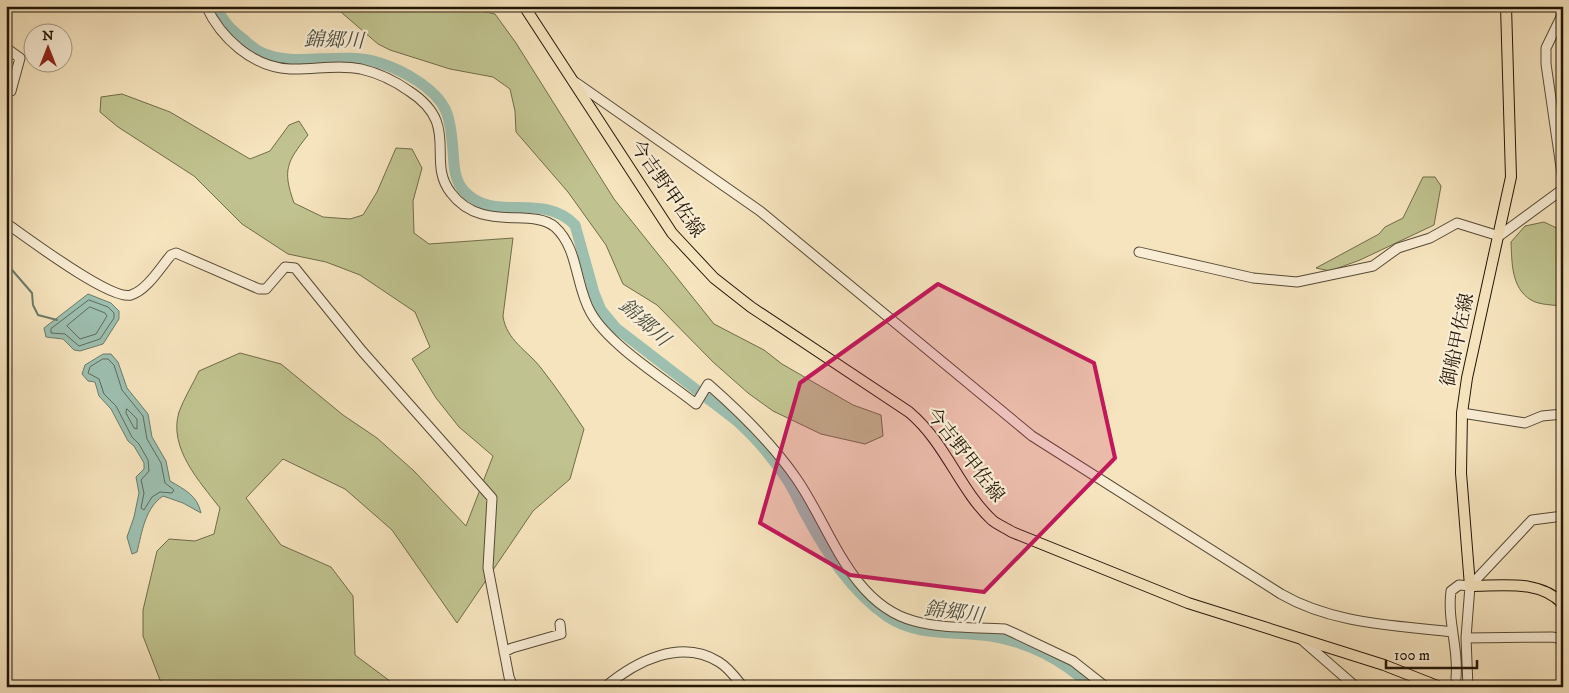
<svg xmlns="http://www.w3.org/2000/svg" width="1569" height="693" font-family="'IM FELL DW Pica','Noto Serif JP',serif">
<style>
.green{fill:#c0c38f;stroke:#706c4a}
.water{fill:#9dbfb0;stroke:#6b7b6c}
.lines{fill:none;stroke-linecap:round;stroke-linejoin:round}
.shore{stroke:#5f6a5b;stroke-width:1}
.stream{stroke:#6b7b6c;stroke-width:2}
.river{stroke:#9dbfb0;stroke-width:11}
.minor-tunnel{stroke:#d6c5a2;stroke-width:9;stroke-dasharray:9 4.5;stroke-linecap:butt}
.minor-casing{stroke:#564934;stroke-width:11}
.major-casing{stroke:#211506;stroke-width:12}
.minor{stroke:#f9edd5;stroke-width:9}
.major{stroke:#f6e4be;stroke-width:10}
.marked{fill:#c2185b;fill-opacity:0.2;stroke:#c2185b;stroke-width:4;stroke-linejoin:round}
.labels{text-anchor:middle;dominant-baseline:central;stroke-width:4.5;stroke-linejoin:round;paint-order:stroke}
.street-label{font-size:19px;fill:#211506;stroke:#f9edd5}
.water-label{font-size:20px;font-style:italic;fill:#4c5042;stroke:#f9edd5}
</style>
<rect width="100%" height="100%" fill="#f6e4be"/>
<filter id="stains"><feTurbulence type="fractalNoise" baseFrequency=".004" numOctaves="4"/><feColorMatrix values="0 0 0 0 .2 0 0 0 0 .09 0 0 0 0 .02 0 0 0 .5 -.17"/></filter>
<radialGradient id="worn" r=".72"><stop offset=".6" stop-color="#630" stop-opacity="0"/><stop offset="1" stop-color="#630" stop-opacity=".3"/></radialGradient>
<path class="green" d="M334,6H459L495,14L516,43L614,199L714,324L764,350L782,364L853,405L881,415L883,436L865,444L821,434L773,411L748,393L713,362L657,305L623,284L606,245L568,192L516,132L515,111L510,89L493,77L450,69L390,50L378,44Z
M122,94L170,112L250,159L270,151L289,125L299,121L308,135C287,162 282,169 294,203L323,217L350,219L363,215L377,192L396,148L412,149L422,168L413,201L414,233L429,244L513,238L503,316C506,340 528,351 541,368C556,387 570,408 584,429L570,479L533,511L457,623L392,530L345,489L283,459L246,498L281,545L331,567L353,596L355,655L398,687H168L160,680L143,636V610L157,551L169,539L195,541L214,534L220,508C200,482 168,448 179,412C184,398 193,384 199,371L240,353L281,364L343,415L377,438L414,471L466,526L493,456L459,427L436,398L412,359L430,347L415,312L360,275L326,262L288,254L242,224L194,176L118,127L100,112L101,97Z
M1423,177H1435L1441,186L1434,225L1360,260L1330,271L1316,268L1379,234L1385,227L1403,218Z
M1544,222L1563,231V306C1554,305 1539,305 1531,300C1511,288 1512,262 1511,242L1525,226Z"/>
<path class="water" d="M88,294L111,303L119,311V319L103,344L80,351L74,350L63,339L46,337L44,328Z
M103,354H111L118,362L127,388L148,414L152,437L166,461L170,481C185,490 197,495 201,513L183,503L163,496C145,508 142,532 137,552L132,554L127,537L134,517L139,493L136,477L144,469V463L134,446L128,441L111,409L99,396L95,382L88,381L82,374L85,365Z"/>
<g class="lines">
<path class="shore" d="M89,300L108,307L114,313V318L100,339L79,346L65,334L51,333V329Z
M90,307L105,313L107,316L96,334L80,339L67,326Z
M103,359H108L114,365L122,390L143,416L147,439L161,463L165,483L174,490L172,493L160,492L152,497L144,510L141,508L144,493L141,480L149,471L148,460L139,444L132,437L116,406L104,394L99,379L88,373L90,367Z
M127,409L137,419V429L134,428L126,413Z"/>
<path class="stream" d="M6,263L32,293L33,305L38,315L57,320"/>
<path class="river" d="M216,6C223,21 229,28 242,38C247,43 253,48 260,52C295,69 341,50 380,63C402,70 436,88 446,111C451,123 452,138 453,151C454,165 454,180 464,191C494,224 542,191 575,225L594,293L601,310L616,328L737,421C756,438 772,457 786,478C794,489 799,503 806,515C827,554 851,591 888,617C918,637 957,631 991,636C1028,642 1064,660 1091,687"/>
<path class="minor-tunnel" d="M1453,687L1456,678"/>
<defs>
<path id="minor" d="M206,6C221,38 252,67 290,69C314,70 337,64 361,69C378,73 395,81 409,91C462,125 425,160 451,193C481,233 532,207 555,227C579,249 575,286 591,313C610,346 666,380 696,404L708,384C740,412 772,443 796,478C830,526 850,604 914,621C942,629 975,627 1005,629L1014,633L1073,661L1106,687
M1563,13L1546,48V64L1563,181
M6,48L20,58L11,91H6
M575,82L760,211L1032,436L1281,594C1333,624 1393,625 1452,632
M6,223C26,237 111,301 131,295C147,290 160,268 171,255L176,253L259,289H266L285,267L295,268L362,351L492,498L488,568L509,677L513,687
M1139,252L1253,278L1297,282L1373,266L1398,248L1430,238L1457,223L1499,236L1563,189
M1462,413L1525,423L1542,416L1563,414
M1470,586L1532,520L1563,516
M1466,638L1552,637L1563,639
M1301,639L1356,687
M504,652L512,648L561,634L560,624
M1456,678C1459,648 1447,621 1451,591L1459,585L1470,586
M605,687C636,661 681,638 719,662C729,668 736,678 743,687
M1468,687L1466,638L1470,586"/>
<path id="major" d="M524,6L672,233L714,278L751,307L909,412C946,443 959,489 992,520C998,525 1006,528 1012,532L1188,603L1384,665L1440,687
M1506,6L1511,177L1467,378L1462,413L1461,473L1470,586C1502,586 1539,579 1563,604"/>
</defs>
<use href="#minor" class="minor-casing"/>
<use href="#major" class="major-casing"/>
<use href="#minor" class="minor"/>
<use href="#major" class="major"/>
</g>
<path class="marked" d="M938,284L1094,363L1115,458L984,592L850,575L760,523L800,383Z"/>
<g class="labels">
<g class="street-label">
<text transform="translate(667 189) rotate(55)">今吉野甲佐線</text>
<text transform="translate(1458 340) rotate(-78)">御船甲佐線</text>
<text transform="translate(965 455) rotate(52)">今吉野甲佐線</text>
</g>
<g class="water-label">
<text transform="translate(334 41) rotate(2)">錦郷川</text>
<text transform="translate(644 323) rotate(42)">錦郷川</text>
<text transform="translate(954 613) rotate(7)">錦郷川</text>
</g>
</g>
<rect width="1569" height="693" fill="none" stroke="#f6e4be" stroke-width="25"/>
<rect x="8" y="8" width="1554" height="678" fill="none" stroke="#211506" stroke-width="2.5"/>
<rect x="12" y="12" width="1544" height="668" fill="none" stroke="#211506"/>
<g transform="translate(48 48)"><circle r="24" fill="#f9edd5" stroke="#a39782"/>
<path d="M0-4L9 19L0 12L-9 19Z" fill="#8f2418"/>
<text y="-8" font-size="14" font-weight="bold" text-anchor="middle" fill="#211506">N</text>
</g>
<path d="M1386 660v8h91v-8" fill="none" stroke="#211506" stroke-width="2.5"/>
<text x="1394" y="660" font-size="15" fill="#211506" stroke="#f9edd5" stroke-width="4" paint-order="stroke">100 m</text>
<rect width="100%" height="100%" filter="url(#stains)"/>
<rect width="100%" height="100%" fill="url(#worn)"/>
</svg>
